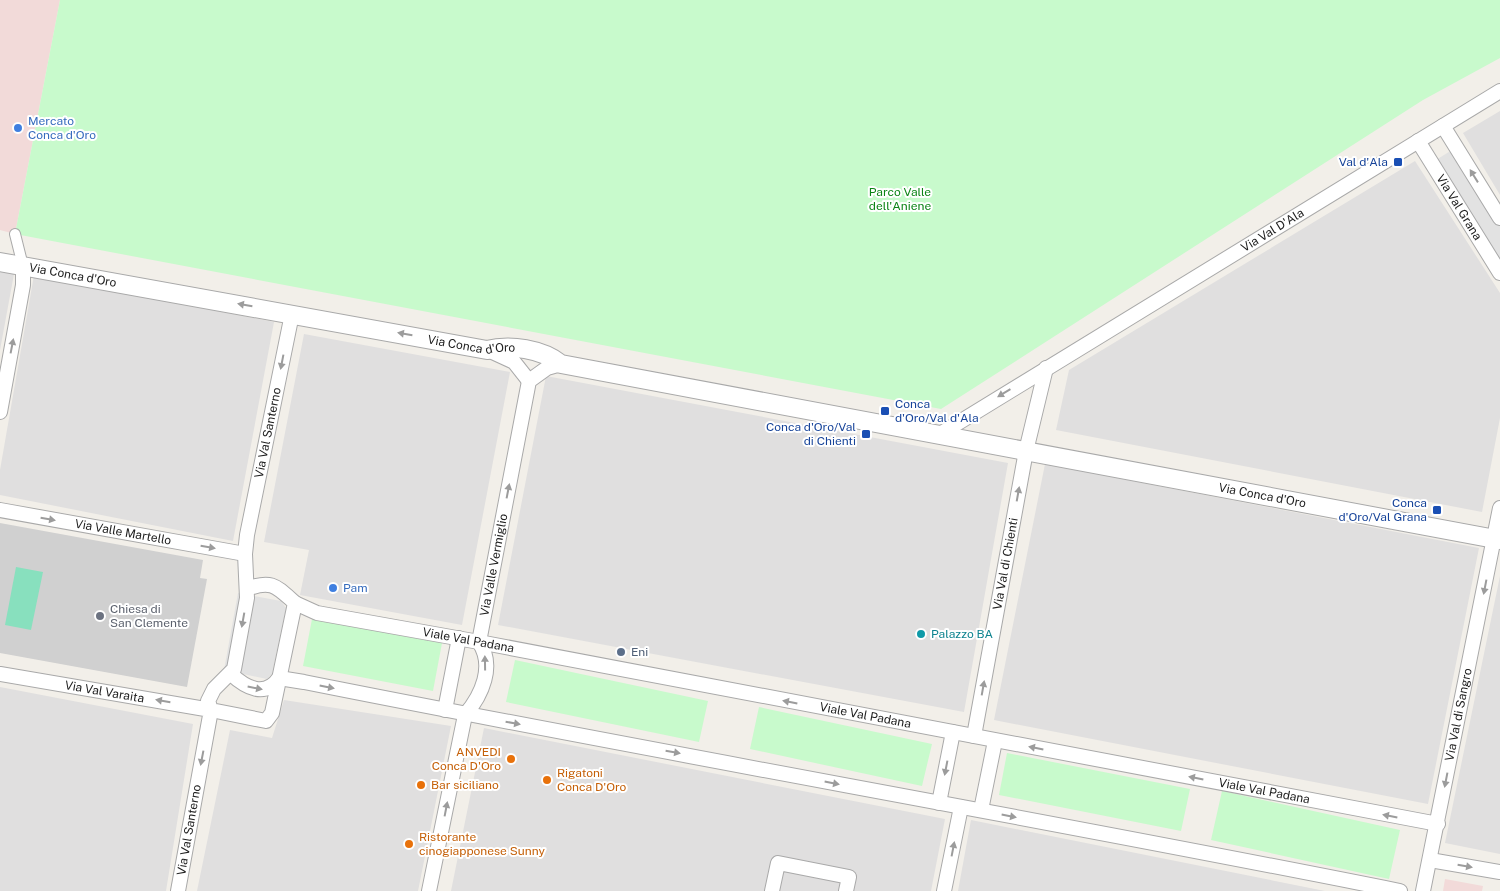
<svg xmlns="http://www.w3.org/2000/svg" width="1500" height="891" font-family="'Public Sans',sans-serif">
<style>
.residential{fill:#e0dfdf}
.commercial{fill:#f2dad9}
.religious{fill:#d0d0d0}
.park{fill:#c8facc}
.pitch{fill:#88e0be}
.parking{fill:#e2e2e2}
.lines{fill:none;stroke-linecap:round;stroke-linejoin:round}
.pedestrian-casing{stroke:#a9a9a9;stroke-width:12}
.minor-casing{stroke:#a9a9a9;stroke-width:16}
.tertiary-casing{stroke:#a9a9a9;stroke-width:20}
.pedestrian{stroke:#fff;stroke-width:10}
.minor{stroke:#fff;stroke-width:14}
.tertiary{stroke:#fff;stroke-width:18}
.oneway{fill:#9c9c9c}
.shop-dot{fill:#3f7fe0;stroke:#fff;stroke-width:2}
.transit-dot{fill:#1a4fb4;stroke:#fff;stroke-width:2}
.worship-dot{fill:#6b7280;stroke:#fff;stroke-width:2}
.culture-dot{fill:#0f9aa8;stroke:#fff;stroke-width:2}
.service-dot{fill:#5c6f8a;stroke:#fff;stroke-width:2}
.food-dot{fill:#e8710a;stroke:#fff;stroke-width:2}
.labels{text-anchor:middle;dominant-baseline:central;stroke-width:4;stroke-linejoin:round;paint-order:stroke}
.shop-label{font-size:12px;fill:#366cbe;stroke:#fff;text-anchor:start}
.transit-label{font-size:12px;fill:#164399;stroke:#fff;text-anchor:end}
.park-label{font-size:12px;fill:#0c8416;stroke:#fff}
.street-label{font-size:12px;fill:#222;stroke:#fff}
.worship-label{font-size:12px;fill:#5b616d;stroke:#fff;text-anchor:start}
.culture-label{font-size:12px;fill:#0d838f;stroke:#fff;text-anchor:start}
.service-label{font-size:12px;fill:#4e5e75;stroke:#fff;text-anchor:start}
.food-label{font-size:12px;fill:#c56008;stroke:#fff;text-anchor:start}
</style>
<rect width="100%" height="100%" fill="#f2efe9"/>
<path class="residential" d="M1500,111V195L1463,133Z
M1415,161L1500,293V418L1482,512L1056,430L1069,370Z
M0,271L14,274L0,350Z
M34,275L274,322L233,541L0,495V470Z
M304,334L510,372L462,625L300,595L309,550L264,542Z
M546,376L1008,463L964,712L498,625Z
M1045,464L1479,548L1428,804L994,720Z
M1500,576V854L1445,843Z
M0,687L193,724L166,891H0Z
M284,700L451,726L418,891H197L230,730L272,738Z
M484,728L945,819L931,891H451Z
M971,820L1325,891H958Z"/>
<path class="commercial" d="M0,0H60L15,234L0,230Z
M1445,879L1483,886L1482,891H1443Z"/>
<path class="religious" d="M0,523L203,560L200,578L207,579L187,687L0,653Z"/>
<path class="park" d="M60,0H1500V58L1423,100L941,409L15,234Z
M312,619L442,643L433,691L303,666Z
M515,660L708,701L699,742L506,702Z
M759,707L932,744L922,786L750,749Z
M1007,753L1190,789L1181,831L999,795Z
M1222,791L1400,830L1389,879L1211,840Z"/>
<path class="pitch" d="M16,567L43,572L31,630L5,625Z"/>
<path class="parking" d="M1457,147L1500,218V271L1431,163Z
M238,593L281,601L286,608L272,674L267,679L224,670Z"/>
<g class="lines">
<defs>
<path id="pedestrian" d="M15,234L23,266"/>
<g id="minor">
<path d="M1443,126L1500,218"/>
<path id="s1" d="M1418,141L1500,273"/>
<path d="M490,351L514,362L529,381"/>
<path d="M0,412L23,285V266"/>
<path id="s2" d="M940,434L1500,91"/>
<path id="s3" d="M0,510L245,554"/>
<path id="s4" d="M247,589C272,579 277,587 295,603L272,713L266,721L211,710L208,701L214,689L234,669L247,598L245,554L247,535L292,314"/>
<path id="s5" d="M295,603L317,613L479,642L1438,824"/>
<path id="s6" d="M0,674L211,710L178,891"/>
<path d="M231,674C246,688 265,698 279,678L304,682C669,755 1036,818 1400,891"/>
<path d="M445,710L459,638"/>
<path id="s7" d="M974,736L1026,451L1046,368"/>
<path d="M939,803L953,732"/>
<path d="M981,810L995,741"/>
<path d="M1430,860L1500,872"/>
<path id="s8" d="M429,891L465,715C482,695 495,666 479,642L529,381L547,368L561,364"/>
<path d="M772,891L778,863L849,877L846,891"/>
<path d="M944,891L961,807"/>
<path id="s9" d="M1423,891L1500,508"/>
</g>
<g id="tertiary">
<path id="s10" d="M0,262L487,350C510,344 542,349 561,364L1500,540"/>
</g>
</defs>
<use href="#pedestrian" class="pedestrian-casing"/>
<use href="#minor" class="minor-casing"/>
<use href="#tertiary" class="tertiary-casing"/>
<use href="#pedestrian" class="pedestrian"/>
<use href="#minor" class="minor"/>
<use href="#tertiary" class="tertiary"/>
</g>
<defs><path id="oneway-solid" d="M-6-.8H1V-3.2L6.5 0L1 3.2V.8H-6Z" transform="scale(1.25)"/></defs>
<g class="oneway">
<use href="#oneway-solid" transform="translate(1474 176) rotate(-122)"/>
<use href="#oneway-solid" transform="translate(245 305) rotate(-170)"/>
<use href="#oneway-solid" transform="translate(405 334) rotate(-170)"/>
<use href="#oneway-solid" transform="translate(12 346) rotate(-79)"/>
<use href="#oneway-solid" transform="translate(282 362) rotate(101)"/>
<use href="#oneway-solid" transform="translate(1004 393) rotate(149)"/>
<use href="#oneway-solid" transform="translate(508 491) rotate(-79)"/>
<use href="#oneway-solid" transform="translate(1018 494) rotate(-80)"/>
<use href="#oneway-solid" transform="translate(48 519) rotate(10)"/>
<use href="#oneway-solid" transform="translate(208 547) rotate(10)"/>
<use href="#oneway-solid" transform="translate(1485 587) rotate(101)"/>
<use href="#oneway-solid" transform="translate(243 620) rotate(100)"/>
<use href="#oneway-solid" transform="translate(485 663) rotate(-91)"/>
<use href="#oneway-solid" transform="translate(327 687) rotate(11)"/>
<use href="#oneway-solid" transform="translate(255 688) rotate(11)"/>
<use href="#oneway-solid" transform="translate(983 688) rotate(-80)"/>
<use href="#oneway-solid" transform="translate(163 701) rotate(-170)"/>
<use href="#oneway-solid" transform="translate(790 702) rotate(-169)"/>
<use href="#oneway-solid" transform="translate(513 723) rotate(10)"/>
<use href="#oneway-solid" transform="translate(1036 748) rotate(-169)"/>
<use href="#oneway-solid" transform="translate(673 752) rotate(10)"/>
<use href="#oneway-solid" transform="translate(202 758) rotate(101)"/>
<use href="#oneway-solid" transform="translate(946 768) rotate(101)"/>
<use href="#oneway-solid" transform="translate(1196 778) rotate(-169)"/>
<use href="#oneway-solid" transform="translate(1446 780) rotate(101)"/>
<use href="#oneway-solid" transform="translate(832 783) rotate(11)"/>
<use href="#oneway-solid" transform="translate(446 809) rotate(-79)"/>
<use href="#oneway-solid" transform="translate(1009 816) rotate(11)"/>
<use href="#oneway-solid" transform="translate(1390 816) rotate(-169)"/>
<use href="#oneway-solid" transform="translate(953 849) rotate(-79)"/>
<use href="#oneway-solid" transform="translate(1465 866) rotate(10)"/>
</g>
<g class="shop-dot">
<circle cx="18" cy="128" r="5"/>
<circle cx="333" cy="588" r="5"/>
</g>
<g class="transit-dot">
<rect x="1393" y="157" width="10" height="10" rx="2.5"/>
<rect x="880" y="406" width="10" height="10" rx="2.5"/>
<rect x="861" y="429" width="10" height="10" rx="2.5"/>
<rect x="1432" y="505" width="10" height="10" rx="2.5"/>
</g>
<circle class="worship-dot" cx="100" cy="616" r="5"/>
<circle class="culture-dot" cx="921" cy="634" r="5"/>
<circle class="service-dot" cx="621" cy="652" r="5"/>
<g class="food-dot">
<circle cx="511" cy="759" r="5"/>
<circle cx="547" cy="780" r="5"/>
<circle cx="421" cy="785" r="5"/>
<circle cx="409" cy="844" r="5"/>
</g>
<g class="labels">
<g class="shop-label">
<text x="28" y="121">Mercato<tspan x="28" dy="14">Conca d'Oro</tspan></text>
<text x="343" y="588">Pam</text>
</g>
<g class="transit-label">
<text x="1388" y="162">Val d'Ala</text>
<text x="895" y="404" text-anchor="start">Conca<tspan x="895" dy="14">d'Oro/Val d'Ala</tspan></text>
<text x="856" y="427">Conca d'Oro/Val<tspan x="856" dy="14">di Chienti</tspan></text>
<text x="1427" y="503">Conca<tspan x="1427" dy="14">d'Oro/Val Grana</tspan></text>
</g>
<g class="park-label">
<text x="900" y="192">Parco Valle<tspan x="900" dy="14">dell'Aniene</tspan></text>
</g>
<g class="street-label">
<text stroke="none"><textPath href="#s1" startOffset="78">Via Val Grana</textPath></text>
<text stroke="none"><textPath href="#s2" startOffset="390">Via Val D'Ala</textPath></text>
<text stroke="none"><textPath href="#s10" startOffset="74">Via Conca d'Oro</textPath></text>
<text stroke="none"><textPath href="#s10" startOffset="479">Via Conca d'Oro</textPath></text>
<text stroke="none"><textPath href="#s4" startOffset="524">Via Val Santerno</textPath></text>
<text stroke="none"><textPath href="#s10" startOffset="1286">Via Conca d'Oro</textPath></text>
<text stroke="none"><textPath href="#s3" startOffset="125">Via Valle Martello</textPath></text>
<text stroke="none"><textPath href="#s7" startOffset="175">Via Val di Chienti</textPath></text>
<text stroke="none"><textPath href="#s8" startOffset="338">Via Valle Vermiglio</textPath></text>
<text stroke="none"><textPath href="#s5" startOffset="178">Viale Val Padana</textPath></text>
<text stroke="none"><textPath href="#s6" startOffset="106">Via Val Varaita</textPath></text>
<text stroke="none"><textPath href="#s9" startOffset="180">Via Val di Sangro</textPath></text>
<text stroke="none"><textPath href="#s5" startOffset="582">Viale Val Padana</textPath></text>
<text stroke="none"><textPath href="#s5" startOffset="988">Viale Val Padana</textPath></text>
<text transform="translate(189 830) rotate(-80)">Via Val Santerno</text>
</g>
<g class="worship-label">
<text x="110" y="609">Chiesa di<tspan x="110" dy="14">San Clemente</tspan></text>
</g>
<g class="culture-label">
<text x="931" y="634">Palazzo BA</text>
</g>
<g class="service-label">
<text x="631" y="652">Eni</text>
</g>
<g class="food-label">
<text x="501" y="752" text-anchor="end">ANVEDI<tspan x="501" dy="14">Conca D'Oro</tspan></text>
<text x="557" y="773">Rigatoni<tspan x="557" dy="14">Conca D'Oro</tspan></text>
<text x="431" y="785">Bar siciliano</text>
<text x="419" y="837">Ristorante<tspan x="419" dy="14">cinogiapponese Sunny</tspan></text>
</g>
</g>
</svg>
